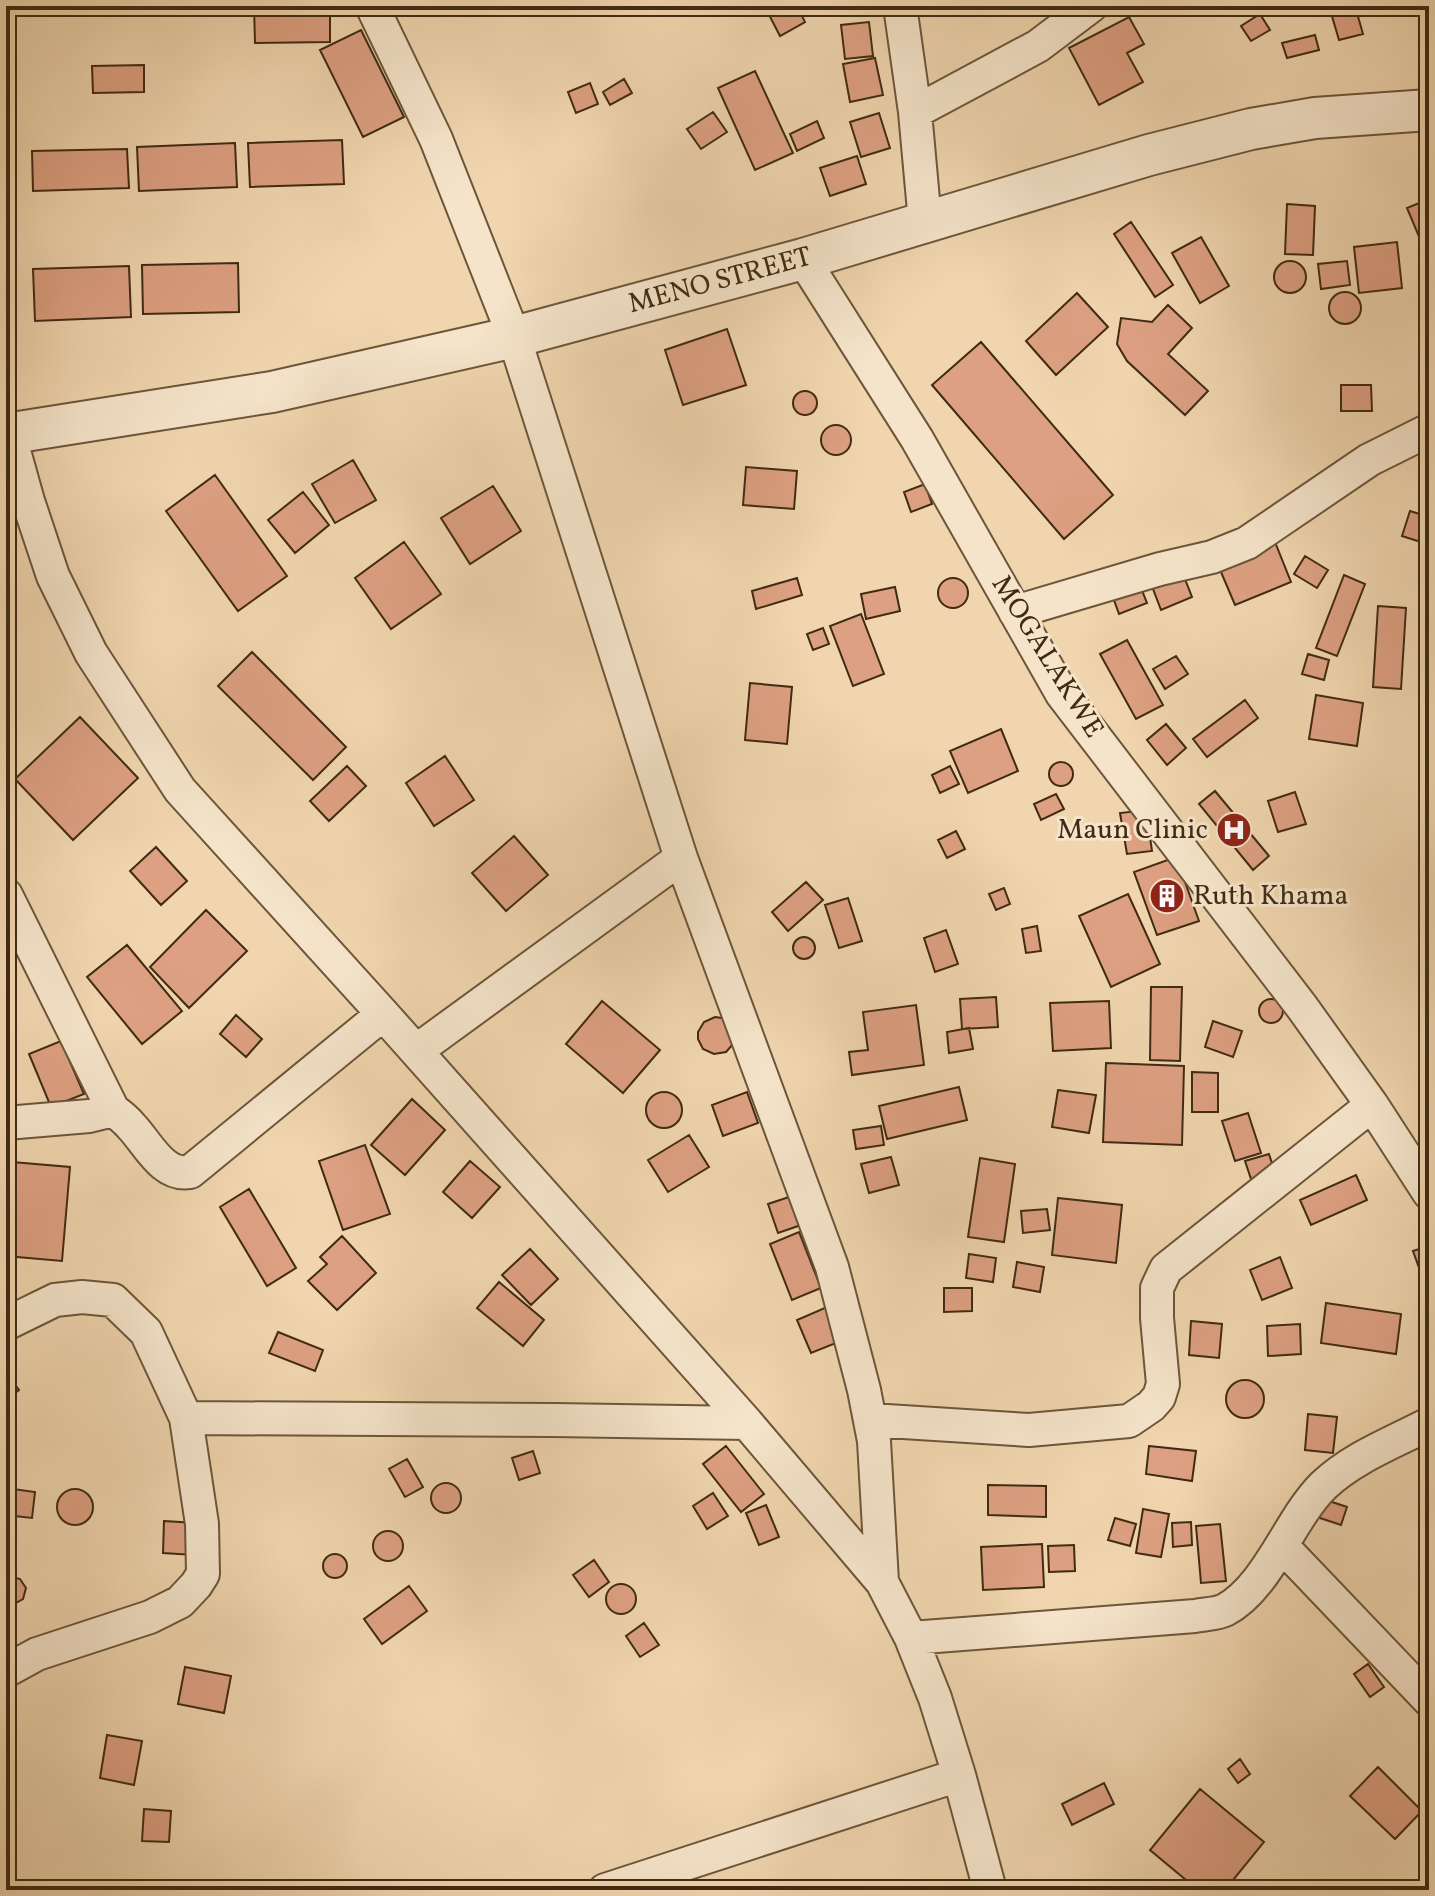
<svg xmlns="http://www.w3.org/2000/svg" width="1435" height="1896" font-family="Vollkorn,serif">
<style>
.building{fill:#dda082;stroke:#402b12;stroke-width:2}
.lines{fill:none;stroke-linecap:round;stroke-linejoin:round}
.minor-casing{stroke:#6c5639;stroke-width:36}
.tertiary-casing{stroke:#6c5639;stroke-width:44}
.minor{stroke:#f5e4ca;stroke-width:32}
.tertiary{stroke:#f5e4ca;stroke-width:40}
.labels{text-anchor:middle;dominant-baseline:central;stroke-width:6;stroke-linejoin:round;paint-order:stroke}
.street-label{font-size:28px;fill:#402b12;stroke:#f5e4ca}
.poi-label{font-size:28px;fill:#402b12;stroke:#f5e4ca;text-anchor:end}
</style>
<rect width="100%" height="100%" fill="#f0d5ae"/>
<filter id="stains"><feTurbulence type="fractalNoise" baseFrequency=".0025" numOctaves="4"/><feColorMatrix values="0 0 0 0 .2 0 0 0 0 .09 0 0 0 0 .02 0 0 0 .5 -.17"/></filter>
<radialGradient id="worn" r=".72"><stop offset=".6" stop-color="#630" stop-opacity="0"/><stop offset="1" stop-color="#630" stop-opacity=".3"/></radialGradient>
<path class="building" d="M254,6H330V42L255,43Z
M773,6H797L805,22L780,36L766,9Z
M1329,6H1355L1363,34L1339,40Z
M1260,14L1270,30L1251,41L1241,26Z
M1129,17L1144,44L1127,53L1143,82L1099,105L1069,48Z
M869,22L873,56L845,59L841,25Z
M361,30L404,117L363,137L320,50Z
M1315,35L1319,50L1287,58L1282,43Z
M875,58L883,95L850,102L843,64Z
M144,65V92L93,93L92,66Z
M755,71L793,153L755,170L718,88Z
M624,79L632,93L610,105L603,92Z
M590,83L598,104L576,113L568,92Z
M713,112L727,132L701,149L687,129Z
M879,113L890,148L861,157L850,122Z
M817,121L824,138L797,151L790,134Z
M342,140L344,184L250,187L248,143Z
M235,143L237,187L139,191L137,147Z
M127,149L129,188L33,191L32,151Z
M857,156L866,184L830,196L820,168Z
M1429,199V258H1428L1407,208Z
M1287,204L1315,206L1313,255L1285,254Z
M1131,222L1173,285L1155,297L1114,234Z
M1201,237L1229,286L1200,303L1172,253Z
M1397,242L1402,288L1359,293L1354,247Z
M1347,261L1350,285L1321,289L1318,264Z
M1274 277a16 16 0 1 1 32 0a16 16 0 1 1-32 0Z
M238,263L239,312L143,314L142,265Z
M129,266L131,317L35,321L33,269Z
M1329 308a16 16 0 1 1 32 0a16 16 0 1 1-32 0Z
M1077,293L1108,327L1056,375L1026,341Z
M1168,305L1192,328L1168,354L1208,391L1185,415L1127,361L1117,344L1121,318L1152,322Z
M727,329L746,385L683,405L665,350Z
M981,342L1113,495L1064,539L932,385Z
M1341,385H1371L1372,411H1341Z
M793 403a12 12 0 1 1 24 0a12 12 0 1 1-24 0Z
M821 440a15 15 0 1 1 30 0a15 15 0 1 1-30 0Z
M353,460L376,500L335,523L312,484Z
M746,467L797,471L794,509L743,505Z
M215,475L287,576L238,611L166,511Z
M925,484L932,504L911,512L904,492Z
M493,486L521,531L470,564L441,518Z
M303,492L329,525L295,553L268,520Z
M1410,511L1429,517V537L1427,544L1402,536Z
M404,542L441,594L391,629L355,578Z
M1275,542L1291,582L1235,605L1218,565Z
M1305,556L1328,570L1317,588L1294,574Z
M1181,569L1192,597L1161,610L1150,581Z
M1344,575L1365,584L1337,656L1316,648Z
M797,578L802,595L756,609L752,591Z
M1137,578L1147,603L1119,614L1110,589Z
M938 593a15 15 0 1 1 30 0a15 15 0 1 1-30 0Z
M895,587L900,611L866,619L861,594Z
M1378,606L1406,608L1401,689L1373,687Z
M861,614L884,674L853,686L830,626Z
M823,628L829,644L813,650L807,634Z
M1127,640L1163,705L1136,719L1100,654Z
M252,652L346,747L313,780L218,686Z
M1308,654L1329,660L1324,680L1302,674Z
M1176,656L1188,674L1165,689L1153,669Z
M750,683L792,687L787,744L745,740Z
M1316,695L1363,703L1357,746L1309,739Z
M1245,700L1258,718L1207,757L1193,739Z
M80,717L138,778L73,840L15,779Z
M1166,724L1186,748L1167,765L1147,740Z
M1001,729L1018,771L968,793L950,751Z
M445,756L474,800L434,826L406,783Z
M1049 774a12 12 0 1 1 24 0a12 12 0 1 1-24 0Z
M347,766L366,786L329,821L310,801Z
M950,766L959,784L940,793L932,775Z
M1215,791L1269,856L1253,870L1199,804Z
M1295,792L1306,824L1278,832L1268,801Z
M1056,794L1064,809L1041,820L1034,804Z
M1146,810L1152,851L1127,854L1120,813Z
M956,831L965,849L947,858L938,840Z
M514,836L548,875L506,911L472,873Z
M156,847L187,881L161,905L130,871Z
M1176,857L1199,921L1157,935L1134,872Z
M806,882L823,900L788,931L772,912Z
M1004,888L1010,904L996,910L989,894Z
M1128,894L1160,964L1111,987L1079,916Z
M848,898L862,941L839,948L825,905Z
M206,910L247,951L189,1008L150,967Z
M1037,926L1041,951L1026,953L1022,929Z
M946,930L958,964L935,972L924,938Z
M793 948a11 11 0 1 1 22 0a11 11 0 1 1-22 0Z
M127,945L182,1011L142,1044L87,977Z
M1151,987H1182L1180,1061L1150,1060Z
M996,997L998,1027L962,1029L960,999Z
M1259 1011a12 12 0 1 1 24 0a12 12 0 1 1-24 0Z
M602,1001L660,1050L623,1093L566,1044Z
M1109,1001L1111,1048L1053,1051L1050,1003Z
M916,1005L924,1065L852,1075L849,1052L868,1050L863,1012Z
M236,1015L262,1039L246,1057L220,1034Z
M715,1017L722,1018L727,1021L734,1043L726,1052L714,1054L703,1049L698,1039V1032L704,1022Z
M1213,1021L1242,1031L1233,1057L1205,1047Z
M969,1028L973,1049L949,1053L947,1032Z
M61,1041L84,1094L51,1107L29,1054Z
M1106,1063L1184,1066L1182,1145L1103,1142Z
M1192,1072L1218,1073V1112H1192Z
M959,1087L967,1120L887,1139L879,1106Z
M1058,1090L1096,1095L1089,1133L1052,1127Z
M646 1110a18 18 0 1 1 36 0a18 18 0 1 1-36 0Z
M747,1092L758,1123L723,1136L712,1105Z
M412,1099L445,1130L405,1175L371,1145Z
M1248,1113L1261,1153L1235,1161L1222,1121Z
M881,1126L884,1145L856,1149L853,1130Z
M689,1135L709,1167L668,1192L648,1160Z
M365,1145L390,1214L343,1230L319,1161Z
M1269,1154L1275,1173L1251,1179L1245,1161Z
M891,1157L899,1185L869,1193L861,1164Z
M980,1158L1015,1164L1004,1242L968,1237Z
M470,1161L500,1187L472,1218L443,1192Z
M12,1162L70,1167L62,1261L6,1256V1232Z
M1356,1175L1367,1200L1311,1225L1300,1200Z
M249,1189L296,1268L267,1286L220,1207Z
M792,1196L801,1225L778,1233L768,1204Z
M1058,1198L1122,1205L1116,1263L1052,1255Z
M1047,1209L1050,1230L1023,1233L1021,1211Z
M799,1232L821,1288L792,1300L770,1244Z
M342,1236L376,1273L337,1310L308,1281L327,1264L320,1257Z
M1429,1246V1277L1423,1279L1413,1251Z
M530,1249L558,1279L531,1305L502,1275Z
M969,1254L996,1258L993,1282L966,1278Z
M1280,1257L1292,1288L1262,1300L1250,1270Z
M1017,1262L1044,1267L1040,1292L1013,1287Z
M499,1282L544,1320L523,1346L477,1308Z
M944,1288H972V1311L944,1312Z
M1326,1303L1401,1314L1396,1354L1321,1343Z
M827,1307L841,1341L811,1353L797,1320Z
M1191,1321L1222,1324L1219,1358L1189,1355Z
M1300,1324L1301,1354L1268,1356L1267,1326Z
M278,1332L323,1350L315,1371L269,1353Z
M6,1372L19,1390L6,1400Z
M1226 1399a19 19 0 1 1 38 0a19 19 0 1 1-38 0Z
M1308,1414L1337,1417L1333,1453L1305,1450Z
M726,1446L764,1494L741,1512L703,1464Z
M1149,1446L1196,1451L1192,1481L1146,1474Z
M533,1451L540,1473L519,1480L512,1458Z
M407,1459L423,1487L405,1497L389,1469Z
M431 1498a15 15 0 1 1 30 0a15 15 0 1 1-30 0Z
M988,1485L1046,1486V1517L988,1515Z
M6,1488L35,1492L32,1518L6,1515Z
M57 1507a18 18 0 1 1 36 0a18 18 0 1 1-36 0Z
M713,1493L728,1516L707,1529L693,1506Z
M1323,1499L1347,1507L1341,1525L1317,1517Z
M766,1505L779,1537L759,1545L746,1513Z
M1143,1509L1169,1514L1161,1557L1136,1553Z
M1115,1518L1136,1524L1130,1546L1108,1540Z
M164,1521L196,1523L194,1555L163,1553Z
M1191,1522L1192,1545L1173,1547L1172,1523Z
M1220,1524L1226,1581L1201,1583L1196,1526Z
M373 1546a15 15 0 1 1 30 0a15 15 0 1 1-30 0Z
M1042,1544L1044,1587L983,1590L981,1547Z
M1074,1545L1075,1571L1049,1572L1048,1546Z
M323 1566a12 12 0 1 1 24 0a12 12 0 1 1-24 0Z
M594,1560L609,1582L589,1597L573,1575Z
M9,1576L20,1579L26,1588L23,1599L14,1604L6,1602V1577Z
M606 1599a15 15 0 1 1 30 0a15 15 0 1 1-30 0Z
M409,1586L427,1611L382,1644L364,1619Z
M644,1623L659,1645L640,1657L626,1636Z
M1368,1664L1384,1687L1370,1697L1354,1674Z
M185,1667L231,1676L224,1713L178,1704Z
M107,1735L142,1741L134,1785L100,1778Z
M1240,1759L1250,1774L1238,1783L1228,1769Z
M1378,1767L1422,1811L1395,1839L1350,1796Z
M1104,1783L1114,1804L1072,1825L1062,1804Z
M1200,1789L1264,1842L1225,1890H1198L1150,1850Z
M144,1809L171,1811L169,1842L142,1841Z"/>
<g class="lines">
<defs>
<path id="minor" d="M372,6L436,139L514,337L681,858L832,1267L864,1390L874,1441L882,1582
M900,6L915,112L925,222
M915,112L1038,46L1091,6
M803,259L917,439L1062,694L1302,1007L1372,1105L1429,1193
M6,429L9,433L28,501L53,576L91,653L180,790L383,1014L747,1423L882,1582L911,1638L935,1698L959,1775L990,1890
M1015,612L1160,569L1212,557L1247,543L1369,460L1429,430
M6,895L113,1110C120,1115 127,1121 132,1127C148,1144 163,1177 190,1172L383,1014
M416,1051L681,858
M6,1123L89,1116L113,1110
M6,1324L55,1300L82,1297L113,1300L146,1332L186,1418L202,1524L203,1574L196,1585L180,1602L150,1617L37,1654L6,1671
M186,1418L554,1420L747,1423
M871,1420L1029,1430L1129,1421L1151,1406L1159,1397L1163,1384L1157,1318V1288L1166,1269L1372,1105
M1282,1546L1429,1700
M911,1638L1195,1616C1204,1614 1217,1614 1225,1610C1268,1587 1289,1520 1323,1486C1352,1458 1394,1442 1429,1424
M605,1890L959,1775"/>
<path id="tertiary" d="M6,434L272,392L514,337L803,259L1149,155L1251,129L1315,118L1429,110"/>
</defs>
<use href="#minor" class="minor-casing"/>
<use href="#tertiary" class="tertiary-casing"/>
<use href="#minor" class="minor"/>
<use href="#tertiary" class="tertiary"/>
</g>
<defs>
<symbol id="hospital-disc" viewBox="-11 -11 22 22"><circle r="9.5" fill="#8f2418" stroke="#f5e4ca"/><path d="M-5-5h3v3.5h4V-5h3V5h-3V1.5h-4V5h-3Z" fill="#fff"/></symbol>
<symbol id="building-disc" viewBox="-11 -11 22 22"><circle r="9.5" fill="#8f2418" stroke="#f5e4ca"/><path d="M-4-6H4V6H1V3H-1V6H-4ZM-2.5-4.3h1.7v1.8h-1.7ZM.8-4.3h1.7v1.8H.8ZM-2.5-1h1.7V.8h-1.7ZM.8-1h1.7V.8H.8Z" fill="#fff"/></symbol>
</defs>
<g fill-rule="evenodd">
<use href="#hospital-disc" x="1214" y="810" width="40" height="40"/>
<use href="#building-disc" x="1147" y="876" width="40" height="40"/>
</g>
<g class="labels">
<g class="street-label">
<text transform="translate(720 281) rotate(-15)">MENO STREET</text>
<text transform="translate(1047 657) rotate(58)">MOGALAKWE</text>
</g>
<g class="poi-label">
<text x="1208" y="830">Maun Clinic</text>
<text x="1193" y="896" text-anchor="start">Ruth Khama</text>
</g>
</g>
<rect width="1435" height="1896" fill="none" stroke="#f0d5ae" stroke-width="32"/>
<rect x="8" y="8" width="1419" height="1880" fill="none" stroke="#402b12" stroke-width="4"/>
<rect x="16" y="16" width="1403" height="1864" fill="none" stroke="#402b12" stroke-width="2"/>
<rect width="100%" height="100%" filter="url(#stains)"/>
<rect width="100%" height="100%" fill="url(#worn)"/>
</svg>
